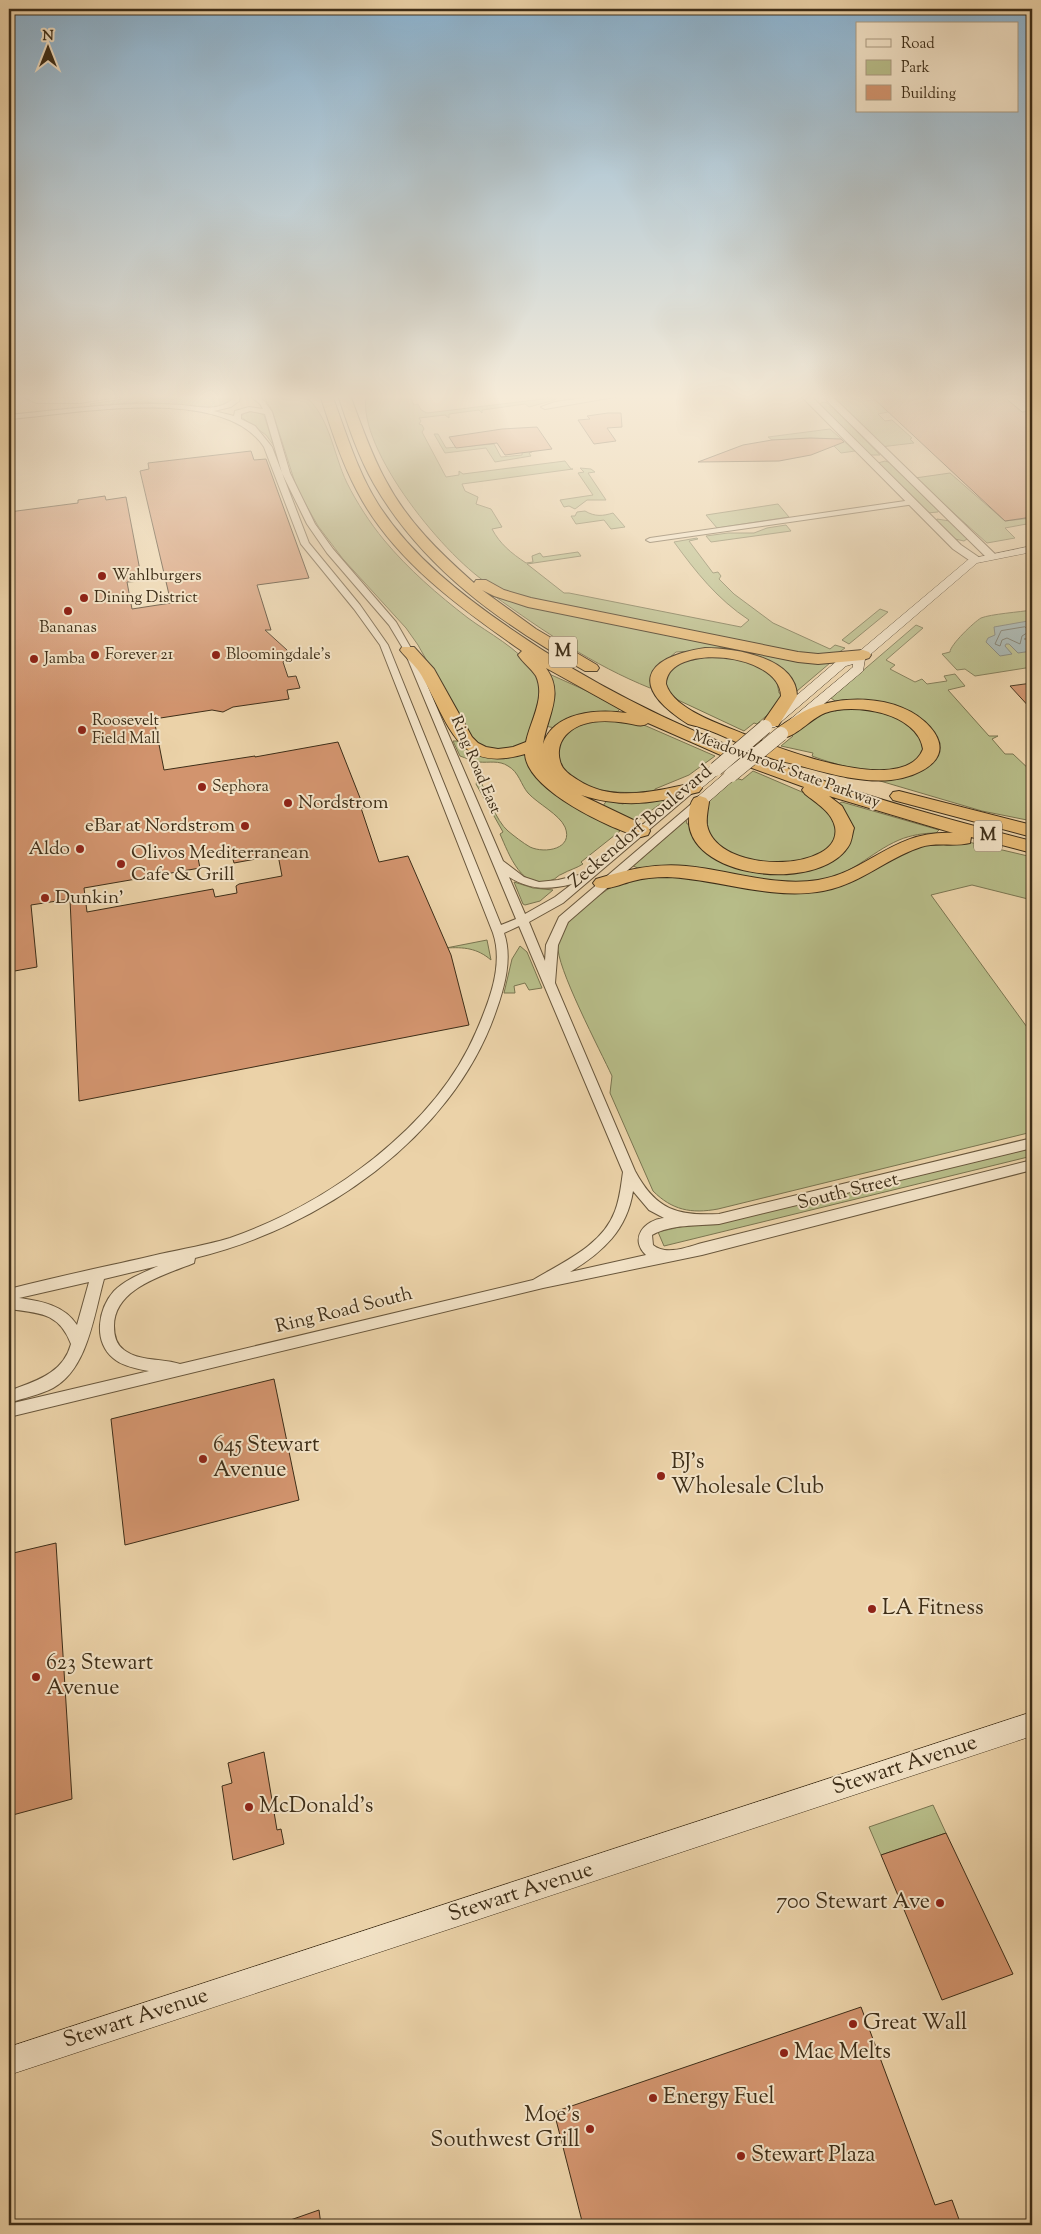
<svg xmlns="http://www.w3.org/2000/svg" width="1041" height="2234" font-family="'Sorts Mill Goudy',serif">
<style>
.green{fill:#b7bc88;stroke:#7a7550}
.water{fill:#9eb4b4;stroke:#787e76}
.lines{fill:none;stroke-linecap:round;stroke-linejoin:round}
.shore{stroke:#6e7166;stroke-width:1}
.building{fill:#d2946e;stroke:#3e2e18;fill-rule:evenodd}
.minor-casing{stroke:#69573c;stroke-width:2}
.tertiary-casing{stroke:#69573c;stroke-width:2}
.secondary-casing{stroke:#3e2e18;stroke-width:1}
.motorway-casing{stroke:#3e2e18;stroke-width:2}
.minor{fill:#f2e2c6;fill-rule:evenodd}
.tertiary{fill:#f2e2c6;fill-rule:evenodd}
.secondary{fill:#f2e2c6;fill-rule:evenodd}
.motorway{fill:#e6b974;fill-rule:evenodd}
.secondary-bridge-casing{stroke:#3e2e18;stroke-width:15;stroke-linecap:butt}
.secondary-bridge{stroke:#f2e2c6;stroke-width:14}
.poi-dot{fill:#8f2418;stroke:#f2e2c6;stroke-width:2}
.labels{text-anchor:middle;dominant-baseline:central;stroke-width:4;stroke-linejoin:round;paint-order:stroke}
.far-poi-label{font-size:16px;fill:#3e2e18;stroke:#f2e2c6;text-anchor:start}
.far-street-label{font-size:16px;fill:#3e2e18;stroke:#f2e2c6}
.shield{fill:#f2e2c6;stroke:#74644c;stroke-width:1}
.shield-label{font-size:18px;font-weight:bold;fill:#3e2e18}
.poi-label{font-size:19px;fill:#3e2e18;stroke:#f2e2c6;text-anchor:start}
.street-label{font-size:19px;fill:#3e2e18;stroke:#f2e2c6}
.near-poi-label{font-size:22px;fill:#3e2e18;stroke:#f2e2c6;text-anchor:start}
.near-street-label{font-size:22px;fill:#3e2e18;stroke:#f2e2c6}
</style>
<rect width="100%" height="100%" fill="#ebd2a8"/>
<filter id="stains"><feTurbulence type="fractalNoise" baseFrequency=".004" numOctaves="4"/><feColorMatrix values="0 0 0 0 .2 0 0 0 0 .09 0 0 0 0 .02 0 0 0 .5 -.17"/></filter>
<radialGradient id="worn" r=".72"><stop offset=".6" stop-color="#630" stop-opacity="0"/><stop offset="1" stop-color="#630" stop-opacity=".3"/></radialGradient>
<path class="green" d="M151,395H229L231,400L216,408L142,402L91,406L90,404Z
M259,395H304C330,416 333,454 347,483C357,503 370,523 384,540C408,569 438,595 468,618C488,633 518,648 533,670C547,692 535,716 528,739L523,744L514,748L492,750L473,743L418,645L406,628L343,559L318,526L297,489L272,410L265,399Z
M366,395H409L414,405L418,404L421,410L427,413L543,399V397L556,398L555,400L529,407L525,404L482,410V413L479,410L449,414V418L445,415L419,418L421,421L419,424L422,425L424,429L422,432L446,477L459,475V471L463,474L565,461L571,469H573L462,484L465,491L478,497L476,504L491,509L502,527L492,529C500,544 511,553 526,563L533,562L532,556L540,553L543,557L578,552L581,556L527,564L564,593H569L741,627L749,620C717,599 696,572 674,542L697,538L698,539L689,541L713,573L718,572L721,576L719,579L734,594L773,623L830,649L835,645L845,648L838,653L806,655L522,597C512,594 501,592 493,587C447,560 357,450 366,395Z
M826,395H857L863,401L875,400L888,412L878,414L885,421L892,420L912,438L910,439L914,443L880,447Z
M824,402L830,404L880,455H869L818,404Z
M254,411L264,415L274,446L266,435L241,417L244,413Z
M830,429L855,451L841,453L827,439L772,440L768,437Z
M434,434H438L446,448L494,444L501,457L522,455L523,440L532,452L529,453L531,456L495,462L486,448L445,453Z
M885,461L891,463L939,510L938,512L927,513L878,463Z
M580,468L591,469L595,472L588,473L606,500H587L575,509L569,506L564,507L560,500L593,495L578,473L584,472Z
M950,473L1005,521L1032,518V523L1005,528L1015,538L987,543L915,478Z
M778,504L789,517L717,528L706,515Z
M585,511C595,517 603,516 613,513L625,527L611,529L604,520L576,524L571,516H575L577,512Z
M937,519L950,521L966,536L967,539L964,541L955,539L936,521Z
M786,525L791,531L711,542L706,536L728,533H754L767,528Z
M493,595L827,662L830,663L797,691L759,657L740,651L722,649L676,652L654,671L653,687L650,688C593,665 543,631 493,595Z
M880,609L888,612L849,644L842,640Z
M1032,610V667L975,676L965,669L957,670L942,654L950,652C950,645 974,622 981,618C991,614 1020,612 1032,610Z
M916,625L923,628L886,660L895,665L890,669L915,682L922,679L927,684L947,681L944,676L955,674L965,686L948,690L989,736H998L992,739L1005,754H1013L1032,772V821L982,811L870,778L913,772L932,735L868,701H835L831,698Z
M715,655L753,661L776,677L779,693L783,694L774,709L757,724L754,723L744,731L678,700L666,691L665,672L674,664Z
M547,673L587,691L620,709L617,712L591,713L555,728L545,726Z
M852,707L887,712L916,728L924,746C912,788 841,767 812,756L813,753L781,746L793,736L788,734L803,720L834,709L835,711Z
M587,720L637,722L715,756L689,775L655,789V791C628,794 576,795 561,767C557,761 557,751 556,744L563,733Z
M453,741H460L465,747L526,754C532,795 585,809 617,825L620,831L581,862L583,864C577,868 569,870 562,874C558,875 556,879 552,880C522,893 509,854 500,834L503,832L476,784L479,778C486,792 496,821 508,831C514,836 523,843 530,847C545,854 574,849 565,827C559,814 538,804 528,793C521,785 519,772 508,766C499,760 489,763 479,762C472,761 466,758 460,756Z
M753,771L816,798L826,806L837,827C835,832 834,841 831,845C812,872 744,865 721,849C714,843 708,831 703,824L707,823V820L703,819L707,805L712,798L736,778L742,780Z
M607,800L623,804L626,802L661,800L664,801L636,822L603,806Z
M842,802L939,830L936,833C924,833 911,835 899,840C869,853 852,876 817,881C760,889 699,862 638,868L633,866L686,820L687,824H691L752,869L837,853L838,804Z
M960,840L1032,857V900L972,885L931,895L1032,1034V1132L718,1209C691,1214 672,1210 653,1191L610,1093L612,1076C601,1052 555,965 558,945C560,928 574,915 587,905C605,890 620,880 643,874L815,890L914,844Z
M514,882L533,888L553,890L540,901L525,905L523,904Z
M487,940L491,960C477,948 464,947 446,948Z
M520,946L527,952L542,988L529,990L525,983L514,986L515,993H504L512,959Z
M1032,1147V1156L664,1246L658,1232Z
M933,1805L946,1833L881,1855L869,1827Z"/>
<path class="water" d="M1028,621L1032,625V637L1024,639L1032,640V651L1018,653L1009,644H1006L1005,646L1012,654L1000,656L986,642L988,638L995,635L994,627Z"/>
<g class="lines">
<path class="shore" d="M1025,627L1030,631L1022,636L1020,644L1007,638L1002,640L1000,646L995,644L1001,631Z"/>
</g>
<path class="building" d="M870,395H1002L1022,412L1032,411V517L1005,521Z
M608,413H621L622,427L607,428L616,441L594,444L578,420L590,419L587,416Z
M537,427L552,449L505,455L497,443L456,448L449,437L502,429Z
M810,438L841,439L844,442L811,455L779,461L698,462L743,445L772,440Z
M251,451L254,460L266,459L309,578L257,585L271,630H265L287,650L288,656L283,662L288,677L296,676L300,688L287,690L289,699L233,707L223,712L212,710L154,719L164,770L255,756V757L338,742L364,808H361L379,862L408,856L451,955L469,1025L79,1101L70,899L31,905L37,967L9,972V512L78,503V500L105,496L106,500L126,497L142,581L127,582L132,609L171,603L140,471L149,469L148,463ZM231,852L234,863L278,855L282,876L239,884L236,886L237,893L215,897L213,889L87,912L84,888L200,868L198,858Z
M1032,683V710L1010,686Z
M274,1379L299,1500L125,1545L111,1419Z
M56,1543L72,1799L9,1816V1554Z
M264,1752L277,1830L281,1829L284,1844L233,1860L222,1786L232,1783L228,1763Z
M946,1833L1013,1974L942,2000L881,1855Z
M861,2007L935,2205L952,2200L961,2225H583L554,2112Z
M319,2210L321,2225H280L279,2224Z"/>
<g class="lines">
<defs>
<path id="minor" d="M18,395H29L38,399L130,395L80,403H37Z
M233,395H240L239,401L231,407L214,411L234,416L235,411L249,407L263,409L260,404L249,395H257L265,402L272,412L290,473L315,524L333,549L396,622L412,650L503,861L524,877L539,882L558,880L583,874L689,786H697L698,788L563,903L529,922L545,961L546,945L559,917L696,800H704V804L568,922L558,945L555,983L635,1171C656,1210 677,1216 719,1214L1032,1138V1148L719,1224C696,1226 672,1224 652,1235L653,1245C666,1256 687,1247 702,1243L1032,1160V1170L702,1255L543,1288L9,1417V1404L149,1371C137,1369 122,1366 113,1358C93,1341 98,1309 114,1291C126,1279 143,1273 158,1266L104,1279C94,1314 88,1369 53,1388C40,1395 23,1398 9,1403V1391C35,1381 63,1374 71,1344C59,1312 38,1313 9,1309V1289C59,1276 109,1266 160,1254C183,1249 207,1245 230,1238C327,1204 435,1128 476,1032C489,1002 504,965 493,933L380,645L354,609L301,544L264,447C223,384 74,414 9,419V415C67,409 124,401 182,405C201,407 217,412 233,399ZM250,411L265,414L282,473L307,524L327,553L389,625L404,650L516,919L501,925L388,645L360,605L309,543L272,447L255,426L241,419V414ZM509,877C530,890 548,890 572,884L555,897L525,914ZM519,926L623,1172C621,1185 620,1198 615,1211C602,1246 563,1262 533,1280L180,1364C162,1358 140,1362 124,1350C116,1344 114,1336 114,1326C114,1288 165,1275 194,1263L195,1258C320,1228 451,1138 495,1014C504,989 513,959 504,933ZM633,1191L649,1210L664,1218C644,1220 629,1239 646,1255L570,1272C603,1252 627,1230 633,1191ZM89,1282L77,1325C64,1305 41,1301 19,1298Z
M604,395H626L545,409L541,407L555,402Z
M912,500L916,502L915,504L650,542L646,540L650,538Z"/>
<path id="tertiary" d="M800,395H810L961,545L980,558V562H972L953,549Z
M821,395H831L995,554V558H987Z"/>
<path id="secondary" d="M1032,546V552L977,563L865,659L863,671L793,730H783L781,727L853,667V664L846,666L775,727L770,728L763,724L838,660L855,655L969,559Z
M716,765L721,766L723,769L721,772L698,791H688L686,788L688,785L711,766Z
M731,771L738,775L736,778L705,805H695L693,802L695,799L726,772Z
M1032,1712V1736L9,2075V2047Z"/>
<path id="motorway" d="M320,395H332C346,432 357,471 378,504C411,556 464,597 514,631C670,739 850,795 1032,841V853L971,837L970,843C954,847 937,842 921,847C884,859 858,887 817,892C767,899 717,879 667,877C655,877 644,878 633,881C621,884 608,891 596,887L593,883L596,879C626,870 654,863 686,866C730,870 774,887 818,880C869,872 892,830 953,833L829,796L842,806L854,828C852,834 852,842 848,847C817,894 683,878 689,816C689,810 690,803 694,798L700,796L706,798L709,802C708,809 706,818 707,825C717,876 844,872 835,827C832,812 816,803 805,794L802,790L804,787L741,764L648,723C641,728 635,724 626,723C608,720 583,719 568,733C560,740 557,751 560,761C562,770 570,775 578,780C613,803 655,791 693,783L699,784L702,788L699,792C655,803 626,809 581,795L648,827L650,831L648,835L641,837C610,829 527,790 525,754C455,775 449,721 420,673C415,665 406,658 400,650L402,647H414L434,669L472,737L478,743L486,747L498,749L513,747L526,742C530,721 546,698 536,676C531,668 523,663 518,655L522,651C460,608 392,559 357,491C341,461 331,428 320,395ZM546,668L627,713C598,709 554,711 543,744C547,716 565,694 546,668Z
M338,395H350C361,424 371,454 386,481C407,521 440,553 474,583L476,580H486L504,590L531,598L798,652L818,654L863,650L869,652L871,655L869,658L863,660L818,664L798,662L528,607L494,596L482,590L536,629L597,665L599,668L597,671H585C502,624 423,569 374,484C358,456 348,425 338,395Z
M705,648C734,648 796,657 797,696L778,726H766L763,722L781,696C780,652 667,642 666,684C674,710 721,724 744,734C777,748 904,798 923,749C918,713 854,702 825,713C809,719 793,742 775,738L772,734C778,726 788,721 796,716C832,692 901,693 930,727C958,759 918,777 891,780C860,783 827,773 797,765C787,762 778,761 768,757C743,746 715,730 688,724C631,688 640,658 705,648Z
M899,791L1032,825V837L893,800L890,796L893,792Z"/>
</defs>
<use href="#minor" class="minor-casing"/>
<use href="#tertiary" class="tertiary-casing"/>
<use href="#secondary" class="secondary-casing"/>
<use href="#motorway" class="motorway-casing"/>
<use href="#minor" class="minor"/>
<use href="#tertiary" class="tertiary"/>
<use href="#secondary" class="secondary"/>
<use href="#motorway" class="motorway"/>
<defs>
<path id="secondary-bridge" d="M716,769L765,727
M731,775L781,734"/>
</defs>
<use href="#secondary-bridge" class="secondary-bridge-casing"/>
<use href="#secondary-bridge" class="secondary-bridge"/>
</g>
<linearGradient id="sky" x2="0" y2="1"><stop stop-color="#8ab4d3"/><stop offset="0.56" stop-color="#f6ebd8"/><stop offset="1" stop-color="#f6ebd8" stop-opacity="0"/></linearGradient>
<rect width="1041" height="708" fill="url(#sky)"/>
<g class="poi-dot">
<circle cx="102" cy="576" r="5"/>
<circle cx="84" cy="598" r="5"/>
<circle cx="68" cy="611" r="5"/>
<circle cx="95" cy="655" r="5"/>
<circle cx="216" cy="655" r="5"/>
<circle cx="34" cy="659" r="5"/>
<circle cx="82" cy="730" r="5"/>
<circle cx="202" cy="787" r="5"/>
<circle cx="288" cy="803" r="5"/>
<circle cx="245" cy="826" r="5"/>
<circle cx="80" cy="849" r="5"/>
<circle cx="121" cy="864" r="5"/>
<circle cx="45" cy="898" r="5"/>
<circle cx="203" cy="1459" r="5"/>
<circle cx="661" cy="1476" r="5"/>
<circle cx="872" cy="1609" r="5"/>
<circle cx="36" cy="1677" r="5"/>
<circle cx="249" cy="1807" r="5"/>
<circle cx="940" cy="1903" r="5"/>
<circle cx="853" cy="2024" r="5"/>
<circle cx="784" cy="2053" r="5"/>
<circle cx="653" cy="2098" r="5"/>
<circle cx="590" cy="2129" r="5"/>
<circle cx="741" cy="2156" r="5"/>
</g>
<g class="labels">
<g class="far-poi-label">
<text x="112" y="576">Wahlburgers</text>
<text x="94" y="598">Dining District</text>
<text x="68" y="628" text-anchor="middle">Bananas</text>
<text x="105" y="655">Forever 21</text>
<text x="226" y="655">Bloomingdale's</text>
<text x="44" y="659">Jamba</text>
<text x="92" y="721">Roosevelt<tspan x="92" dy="18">Field Mall</tspan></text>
<text x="212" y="787">Sephora</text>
</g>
<g class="far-street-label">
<text transform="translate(475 765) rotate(67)">Ring Road East</text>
<text transform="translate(786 770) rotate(20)">Meadowbrook State Parkway</text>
</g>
<g class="shield">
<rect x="549" y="636.5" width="28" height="31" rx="4"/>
<rect x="974" y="820.5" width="28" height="31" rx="4"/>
</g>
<g class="shield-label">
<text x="563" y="652">M</text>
<text x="988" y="836">M</text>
</g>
<g class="poi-label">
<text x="298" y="803">Nordstrom</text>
<text x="235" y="826" text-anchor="end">eBar at Nordstrom</text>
<text x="70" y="849" text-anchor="end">Aldo</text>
<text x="131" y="853">Olivos Mediterranean<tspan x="131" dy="22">Cafe &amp; Grill</tspan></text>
<text x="55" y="898">Dunkin'</text>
</g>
<g class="street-label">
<text transform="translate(641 827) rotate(-40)">Zeckendorf Boulevard</text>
<text transform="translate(848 1192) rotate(-14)">South Street</text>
<text transform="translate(344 1311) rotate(-14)">Ring Road South</text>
</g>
<g class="near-poi-label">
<text x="213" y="1446">645 Stewart<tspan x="213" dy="25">Avenue</tspan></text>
<text x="671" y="1463">BJ's<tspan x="671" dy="25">Wholesale Club</tspan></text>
<text x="882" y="1609">LA Fitness</text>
<text x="46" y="1664">623 Stewart<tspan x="46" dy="25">Avenue</tspan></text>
<text x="259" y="1807">McDonald's</text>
<text x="930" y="1903" text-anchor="end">700 Stewart Ave</text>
<text x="863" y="2024">Great Wall</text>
<text x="794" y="2053">Mac Melts</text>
<text x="663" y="2098">Energy Fuel</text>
<text x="580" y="2116" text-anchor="end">Moe's<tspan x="580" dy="25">Southwest Grill</tspan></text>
<text x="751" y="2156">Stewart Plaza</text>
</g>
<g class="near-street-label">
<text transform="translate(905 1766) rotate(-18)">Stewart Avenue</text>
<text transform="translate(521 1893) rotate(-18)">Stewart Avenue</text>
<text transform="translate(136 2019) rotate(-18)">Stewart Avenue</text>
</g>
</g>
<rect width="1041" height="2234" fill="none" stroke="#ebd2a8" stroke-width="30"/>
<rect x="10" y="10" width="1021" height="2214" fill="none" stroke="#3e2e18" stroke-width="2.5"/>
<rect x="15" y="15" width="1011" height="2204" fill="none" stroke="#3e2e18"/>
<rect x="856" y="22" width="162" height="90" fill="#f2e2c6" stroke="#aa9a80"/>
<rect x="866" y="39" width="25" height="8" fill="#f2e2c6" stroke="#aa9a80"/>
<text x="901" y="48" font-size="15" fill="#3e2e18">Road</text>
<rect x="866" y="60" width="25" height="15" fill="#b7bc88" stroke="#aa9a80"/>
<text x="901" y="72" font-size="15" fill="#3e2e18">Park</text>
<rect x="866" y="85" width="25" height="15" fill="#d2946e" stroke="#aa9a80"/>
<text x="901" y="98" font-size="15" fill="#3e2e18">Building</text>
<g transform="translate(48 48)" stroke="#f2e2c6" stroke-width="4" paint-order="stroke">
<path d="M0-4L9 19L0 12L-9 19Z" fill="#3e2e18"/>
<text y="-8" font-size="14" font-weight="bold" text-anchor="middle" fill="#3e2e18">N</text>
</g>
<rect width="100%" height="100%" filter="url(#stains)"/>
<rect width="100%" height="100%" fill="url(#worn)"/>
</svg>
